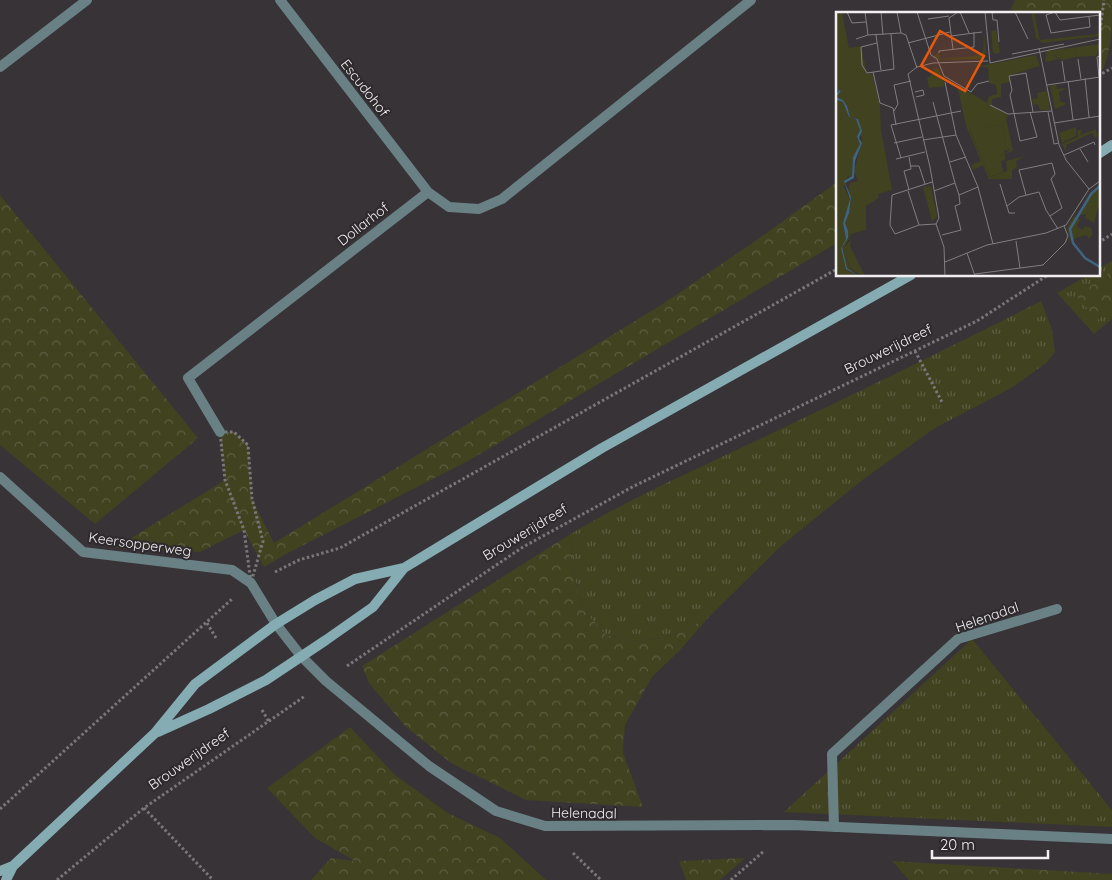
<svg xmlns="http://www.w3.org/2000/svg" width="1112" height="880" font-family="Quicksand,sans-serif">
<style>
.grass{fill:url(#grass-tufts)}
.forest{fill:url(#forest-crowns)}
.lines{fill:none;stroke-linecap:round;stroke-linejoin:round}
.path{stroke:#7a777a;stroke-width:3;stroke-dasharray:2.5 2.5;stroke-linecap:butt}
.street{stroke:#698185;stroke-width:10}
.secondary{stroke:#85acb2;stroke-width:10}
.labels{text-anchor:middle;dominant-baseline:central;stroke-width:4;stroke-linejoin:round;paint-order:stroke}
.street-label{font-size:14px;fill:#f1eff1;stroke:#2d292d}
.inset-river{fill:none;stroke:#3f6481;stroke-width:2.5}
.inset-road{fill:none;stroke:#817e81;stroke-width:1}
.view{fill:#e8590c;fill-opacity:0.15;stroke:#e8590c;stroke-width:2.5}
.inset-edge{fill:none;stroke:#f1eff1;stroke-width:2.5}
</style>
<defs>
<pattern id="grass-tufts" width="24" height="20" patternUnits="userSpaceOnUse" patternTransform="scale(1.25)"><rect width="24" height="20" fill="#404220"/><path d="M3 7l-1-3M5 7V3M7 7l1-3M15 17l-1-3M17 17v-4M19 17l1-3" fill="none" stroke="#5c5e41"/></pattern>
<pattern id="forest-crowns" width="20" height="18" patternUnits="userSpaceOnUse" patternTransform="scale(1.25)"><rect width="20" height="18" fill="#404220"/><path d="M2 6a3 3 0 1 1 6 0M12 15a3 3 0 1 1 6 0" fill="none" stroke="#5c5e41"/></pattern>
</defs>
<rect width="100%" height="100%" fill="#373337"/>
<path class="grass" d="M1112,261V319L1094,334L1057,293L1088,275H1098V269Z
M1041,301L1052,329L1055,352L1046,363L1013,387L935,428L865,478L781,546L707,619L665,638L632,641L606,635L588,615L578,595L569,535C630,498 697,469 762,438C856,393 949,348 1041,301Z
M972,639L1112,810V827L784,812Z"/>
<path class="forest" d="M1015,0H1112C1112,26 1112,59 1098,78V14H1009Z
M837,182V243L468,461L286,554L264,567L244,530L200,552L115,548L225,480L220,432H234L248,445L252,499L274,543L661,305L754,242Z
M0,195L198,438L95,524L0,445Z
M1112,271V308L1098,320L1076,296Z
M569,535L578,595L588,615L606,635L632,641L665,638L707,619L680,650L652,677L625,725L623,753L643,807L526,800L451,763L405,726L369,683L362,666Z
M350,727L395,775L448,813L500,838L546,880H311L331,858L355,861L315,838L267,788Z
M745,858L720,880H686L679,861Z
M892,861L1112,874V880H909Z"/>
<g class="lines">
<path class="path" d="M1098,45L1104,0
M1098,76L1112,68
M1098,243L1112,234
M915,351L942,402
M220,432H234L248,445L252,499L263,541L251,583L244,530L225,480Z
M275,572L299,560L340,548L837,269
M207,623L216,638
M347,666L523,547L634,486L977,321L1048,275
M262,710L269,722
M144,808L213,880
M0,809L232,599
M573,853L601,880
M57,880L144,808L305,696
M731,880L764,851"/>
<path class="street" d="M280,0L428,192
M0,67L87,0
M220,432L188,378L428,192L449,207L479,209L502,199L751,0
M0,477L83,552L232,570L251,583L276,624L301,656L326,681L429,766L496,811L545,826L793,825L1112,839
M834,827L832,754L958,639L1057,609"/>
<path class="secondary" d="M1098,154L1112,145
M158,732L209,709L266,680L326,640L373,607L404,568
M0,871L13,866L155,733L195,684L276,624L315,600L355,579L404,568L602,448L911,275
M6,880L13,866"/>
</g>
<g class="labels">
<g class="street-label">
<text transform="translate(365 88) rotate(52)">Escudohof</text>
<text transform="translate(363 224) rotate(-38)">Dollarhof</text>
<text transform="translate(888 349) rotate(-26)">Brouwerijdreef</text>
<text transform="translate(525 532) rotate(-31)">Brouwerijdreef</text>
<text transform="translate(140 544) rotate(8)">Keersopperweg</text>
<text transform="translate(987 617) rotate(-19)">Helenadal</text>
<text transform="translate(189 759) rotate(-35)">Brouwerijdreef</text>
<text transform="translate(584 813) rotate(1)">Helenadal</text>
</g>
</g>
<g transform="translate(836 12)">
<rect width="264" height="264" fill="#373337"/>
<path d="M0,0H6L13,36L25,34L31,62H36L44,93L45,118L56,178L42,182L43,186L30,194V218L15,222L9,235L13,256L24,259L27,264L11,256L6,235L12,223L8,211L15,188L12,178L14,171L22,169L18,159L26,129L21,106L14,105L11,94L0,86L5,78L0,76ZM240,37L239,45L227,48L218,44L223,40ZM167,113L170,136L174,139L164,138L153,131L159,145L169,142V148L165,149L167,160L154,165L133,116ZM250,214L255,216L257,222L253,227L250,223L240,226L243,215L246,218Z" fill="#404220"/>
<path d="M195,0H198L204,28L262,22L264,17V24L206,31L200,26ZM160,18L164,40L161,42L157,41L155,19ZM148,20L150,42L147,47L102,48L97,44L103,41L104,47L141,44L147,39ZM264,32L260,44L239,45L240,37L223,40L218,44L223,47L209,50L211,39ZM200,43L204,54L172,64L174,70L165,72V85L156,87V93L151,91L153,84L161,82L160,73L153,71L152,55H140ZM102,56L109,74L93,76L91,66L99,61L97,57ZM220,72L221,77L231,76L223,80L224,89L231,92L219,97L214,74ZM121,73L172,103L170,106L177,139L168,142L174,138L170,136L167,113L133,117L154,165L171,159L170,149L190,144L180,149L181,155L176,158V167H153L147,153L137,158L135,153L145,149L130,114ZM211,79L214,98H204L202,92L197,93L196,87L202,86L201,81ZM0,88L7,90L13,105L20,107L24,118L21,126L24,132L17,145L16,164L11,165L8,175L14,187L7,210L10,227L5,236L10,256L21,264H0ZM240,115V124L226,131L223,121ZM260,117L261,124L263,121L264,123L259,126L256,121L230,133V140L226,132L242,125L241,118H246L244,123ZM32 164a7 7 0 1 1 14 0a7 7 0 1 1-14 0ZM264,172V197L257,194L251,202L242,203L254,181ZM95,174L101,205L96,209L87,175ZM239,203L244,208L241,214L243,215L240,226L234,229L231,215ZM15,227L14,234L29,264L13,255L9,235Z" fill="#404220"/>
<path d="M257,194L262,196L258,211L248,205Z" fill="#404220"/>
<path d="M151,126L154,130L155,127L164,126V138H168L169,142L150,150L142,130Z" fill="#404220"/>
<path d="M0,76L5,79L0,85L7,88L11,94L14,105L22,107L26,119L23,126L26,131L19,149L18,166L9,171L15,185L13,201L9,211L12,219V226L6,235L11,256L23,264L10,257L5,236L10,227L7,211L14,187L8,169L16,164L17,145L24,132L21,125L24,118L20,107L13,105L7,90L0,88V81L3,79Z" fill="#3f6481"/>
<path class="inset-river" d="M264,174L255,182L234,217L237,231L249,246L264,255"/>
<path class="inset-road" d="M11,0L16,11L30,10M29,0L32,23M45,0L47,23M61,0L65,21L70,23L81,56M81,0L95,43L101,47L108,64L135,80L141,72L153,69M124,0L133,21M149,0L154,51L264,27M156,0L157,8H161L163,30M179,0L192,27M219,0L210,3L215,21L254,15L253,5M219,0L224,8L264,3M92,7L113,4M40,23L45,58M115,24L146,20M20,27L32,23L65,21M41,31L25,35L26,53L31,61L58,57L55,22M72,31L114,20M203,36L223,133L230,148L253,177M117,37L113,6L122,0M103,41V39L138,35V20M176,42L228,32M242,47L245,67M226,49L229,69M37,60L44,91L57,96L60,113M263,65L261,45L264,44M249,66L253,105M232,69L237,108M109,70L120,123L142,175L157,232M211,73L264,65M79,80L87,78L88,83L80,85M97,90L119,171M154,93L172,102L216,99M58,99L62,92L58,73L75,69M194,100L201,125L184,129L174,83L176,78L173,64L190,61L197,100M212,100L218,132L223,131M218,111L264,104M87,128L120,123M58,131L86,125M244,137L252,150M228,143L258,130L259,133M73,145L75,157L68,159L73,178M65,146L55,113L125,99M60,147L89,140M114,150L130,145M75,154H83L89,172M96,170L56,183L54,213L59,222L83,213L100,212M164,172L173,201H179M72,179L83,213M98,179L119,171L123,183L124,192L119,194L125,218L106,223M123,183L142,175M190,183L183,158L216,151L219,162L215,167L226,196L214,204M171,194L183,185L203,180L210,198L222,217M180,229L184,256M131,241L139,264M109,250L151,233L210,221L230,213L253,177L264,169M139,262L207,253L229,231L232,224L228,214M109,264L108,235L100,212L103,206L94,155L72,62L81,55L97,51L152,49"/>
<path class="view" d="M104,19L148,44L129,79L85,54Z"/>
<rect width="264" height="264" class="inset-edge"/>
</g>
<path d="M932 850v8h116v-8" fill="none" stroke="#f1eff1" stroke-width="2.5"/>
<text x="940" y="850" font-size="15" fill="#f1eff1" stroke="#2d292d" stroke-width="4" paint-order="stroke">20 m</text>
</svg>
